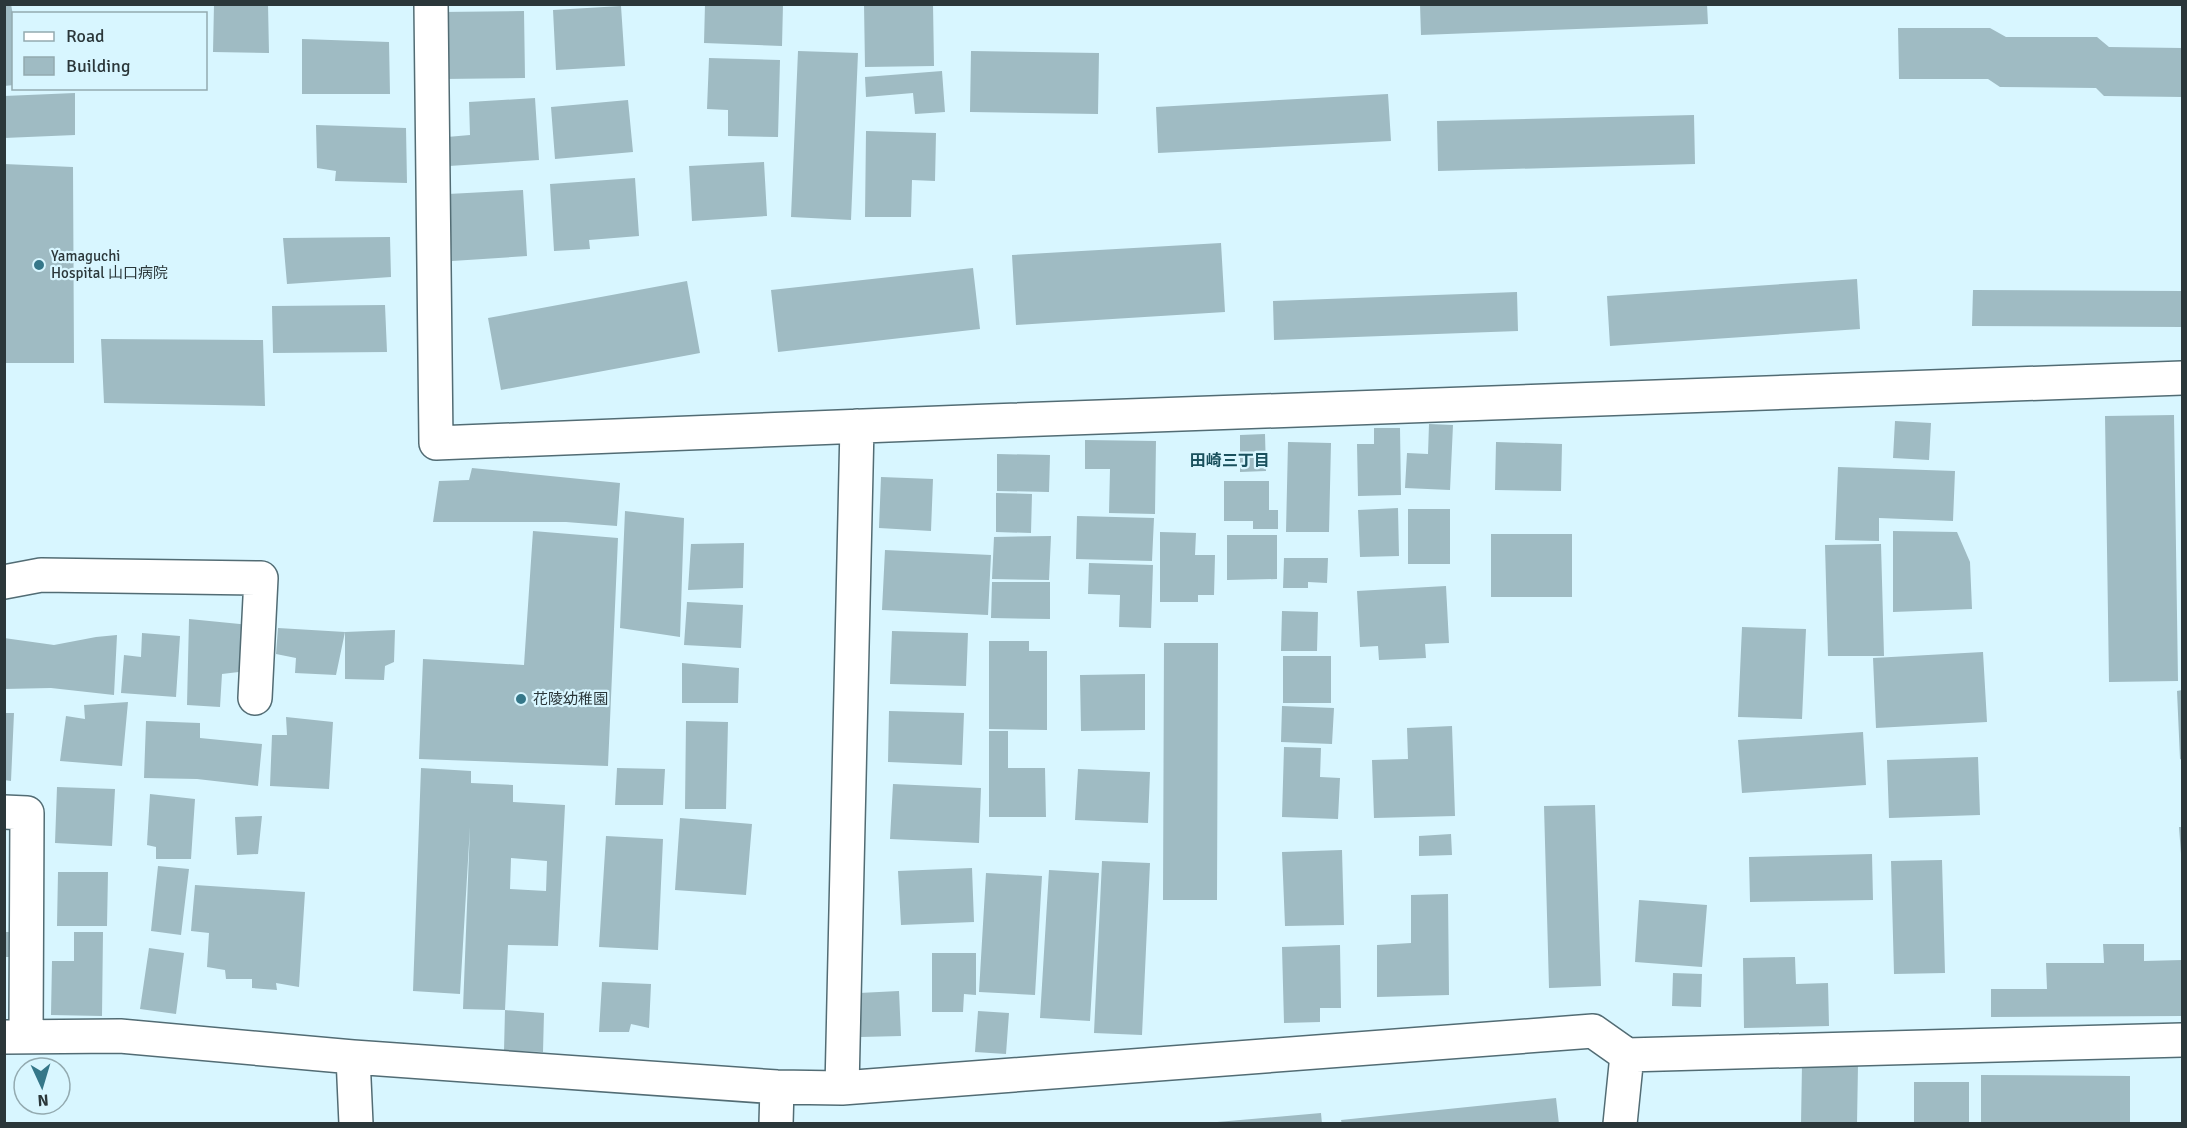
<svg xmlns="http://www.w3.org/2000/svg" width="2187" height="1128" font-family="Signika,'Noto Sans JP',sans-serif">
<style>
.building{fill:#9fbbc3;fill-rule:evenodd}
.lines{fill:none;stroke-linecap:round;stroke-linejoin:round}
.street-casing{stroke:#526c74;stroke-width:36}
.street{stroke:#fff;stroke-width:33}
.poi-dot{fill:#357789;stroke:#d8f6ff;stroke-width:2}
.labels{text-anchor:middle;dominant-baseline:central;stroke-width:4.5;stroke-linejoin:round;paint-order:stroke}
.poi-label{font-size:15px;fill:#2b373a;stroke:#d8f6ff;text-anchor:start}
.neighbourhood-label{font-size:16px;font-weight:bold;fill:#19505d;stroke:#d8f6ff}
</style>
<rect width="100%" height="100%" fill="#d8f6ff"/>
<path class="building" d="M4,4H11L14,21V85L4,86Z
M214,4H268L269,53L213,52Z
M705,4H783L782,46L704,43Z
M864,4H933L934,66L865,67Z
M1420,4H1707L1708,24L1421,35Z
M621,6L625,66L556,70L553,10Z
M524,11L525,78L441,79V12Z
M1898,28H1990L2006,37H2097L2109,47L2182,48V97L2104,96L2096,88L2000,87L1988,79H1899Z
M302,39L389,42L390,94H302Z
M798,51L858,53L851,220L791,217Z
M971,51L1099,53L1098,114L970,112Z
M709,58L780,60L778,137L728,136V110L707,109Z
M942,71L945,112L915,114L913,93L866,97L865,77Z
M75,93V135L4,138V96Z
M1388,94L1391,141L1158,153L1156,107Z
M535,98L539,160L449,166L447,137L470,135L469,102Z
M628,100L633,152L555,159L551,107Z
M1694,115L1695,164L1438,171L1437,121Z
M316,125L406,128L407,183L335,181L336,171L317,168Z
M866,131L936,133L935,181L912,180L911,217H865Z
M764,162L767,216L692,221L689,166Z
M4,164L73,167L74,363H4Z
M635,178L639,236L589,240L590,249L554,251L550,184Z
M523,190L527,256L452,261L448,194Z
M390,237L391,277L287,284L283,238Z
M1221,243L1225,312L1016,325L1012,255Z
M973,268L980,329L778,352L771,290Z
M1857,279L1860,329L1610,346L1607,296Z
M687,281L700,353L501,390L488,318Z
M1973,290L2182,291V327L1972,326Z
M1517,292L1518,331L1274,340L1273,301Z
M385,305L387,352L273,353L272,306Z
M101,339L263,340L265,406L104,403Z
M2174,415L2178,681L2109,682L2105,416Z
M1895,421L1931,423L1929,460L1893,458Z
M1429,424L1453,425L1450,490L1405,488L1407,453L1428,454Z
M1374,428H1400L1401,495L1358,496L1357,444H1374Z
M1265,434L1266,471L1240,472V435Z
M1085,440L1156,441L1155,514L1109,513L1110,469H1085Z
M1288,442L1331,443L1329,532H1286Z
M1496,442L1562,444L1561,491L1495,490Z
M997,454L1050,455L1049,492L997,491Z
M1838,467L1955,471L1953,521L1879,518V541L1835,540Z
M472,468L620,483L617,526L566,522H433L439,481L469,480Z
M881,477L933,479L931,531L879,528Z
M1224,481H1269V510H1278V529H1253V521H1224Z
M996,493L1032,494L1031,533L996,532Z
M1398,508L1399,556L1360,557L1358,510Z
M1408,509H1450V564H1408Z
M625,511L684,518L680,637L620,628Z
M1077,516L1154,518L1152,561L1076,559Z
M533,531L618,538L608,766L419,759L423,659L524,665Z
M1893,531L1957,532L1970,562L1972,609L1893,612Z
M1160,532L1196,533L1195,555H1215L1214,595H1198V602H1160Z
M1491,534H1572V597H1491Z
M1227,535H1277V579L1227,580Z
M1051,536L1049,580L992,579L994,537Z
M744,543L743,588L688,590L691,544Z
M1881,544L1884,656H1828L1825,545Z
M885,550L991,555L988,615L882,610Z
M1284,558H1328L1327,583L1308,582V588H1283Z
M1089,563L1153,565L1151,628L1119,627L1120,595L1088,594Z
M992,582H1050V619L991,618Z
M1446,586L1449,643L1425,644L1426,658L1379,660L1378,646L1360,647L1357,591Z
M687,602L743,605L741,648L684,645Z
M1282,611L1318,612L1317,651H1281Z
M189,619L250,625L247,671L222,674L220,707L187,705Z
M1742,627L1806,629L1802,719L1738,717Z
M278,628L345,632L395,630L394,662L385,666L384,680L345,679V632L336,675L295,673L296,658L276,654Z
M892,631L968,633L966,686L890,684Z
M142,633L180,636L176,697L121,693L124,655L141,657Z
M117,635L114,695L51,688L4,689V638L54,645L96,637Z
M989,641H1029V651H1047V730L989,729Z
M1164,643H1218L1217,900H1163Z
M1983,652L1987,722L1876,728L1873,658Z
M1283,656H1331V703H1283Z
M682,663L739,668L738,703H682Z
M1145,674V730L1081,731L1080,675Z
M2182,690V760L2180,759L2177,691Z
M128,702L122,766L60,761L66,716L85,719L84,705Z
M1282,706L1334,708L1332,744L1281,742Z
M889,711L964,713L962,765L888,762Z
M4,713H14L11,781L4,780Z
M286,717L333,722L329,789L270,786L272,735H287Z
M146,721L200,723V738L262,744L258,786L197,779L144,778Z
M686,721L728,722L726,809H685Z
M1452,726L1455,816L1374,818L1372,760L1408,759L1407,728Z
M989,731H1008V768H1045L1046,817H989Z
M1863,732L1866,785L1742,793L1738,740Z
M1284,747L1321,748L1320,777L1340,778L1338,819L1282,817Z
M1978,757L1980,815L1889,818L1887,760Z
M421,768L471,771V783L513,785V802L565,805L558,946L508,945L505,1010L463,1009L470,827L460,994L413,991ZM511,858L547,861L546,891L510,889Z
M617,768L665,769L663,805H615Z
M1078,769L1150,772L1148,823L1075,820Z
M893,784L981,788L979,843L890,839Z
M57,787L115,789L112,846L55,843Z
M150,794L195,799L191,859H156V847L147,845Z
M1595,805L1601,986L1549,988L1544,806Z
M262,816L258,854L237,855L235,817Z
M680,818L752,824L746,895L675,890Z
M2179,827H2182V854H2181Z
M1451,834L1452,855L1419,856V836Z
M606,836L663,839L658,950L599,947Z
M1342,850L1344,925L1285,926L1282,852Z
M1872,854L1873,900L1750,902L1749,857Z
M1942,860L1945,973L1894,974L1891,861Z
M1102,861L1150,863L1142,1035L1094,1033Z
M158,866L189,869L181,935L151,931Z
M972,868L974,922L901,925L898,871Z
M1049,870L1099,873L1090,1021L1040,1018Z
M58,872H108L107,926H57Z
M986,873L1042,876L1035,995L979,992Z
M195,885L305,892L299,987L276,983L277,990L252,988V979H226L225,970L207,967L209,933L191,931Z
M1448,894L1449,995L1377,997V945L1411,943V895Z
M1639,900L1707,905L1702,967L1635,962Z
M4,932H12L13,957H4Z
M74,932H103L102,1016L51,1015L52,961H74Z
M2103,944H2144V961L2182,960V1016L1991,1017V989H2047L2046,963H2104Z
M1340,945L1341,1008H1320V1022L1284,1023L1282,947Z
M149,948L184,953L176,1014L140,1009Z
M932,953H976V995L964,994L963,1012H932Z
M1795,957L1796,984L1828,983L1829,1026L1744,1028L1743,958Z
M1673,973L1702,974L1701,1007L1672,1006Z
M602,982L651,984L649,1028L631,1024L629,1032H599Z
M899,991L901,1036L861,1037L859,993Z
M505,1010L544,1013L543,1052L504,1051Z
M978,1011L1009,1013L1006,1054L975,1052Z
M1802,1064L1858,1065L1857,1124H1801Z
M1981,1075L2130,1076V1124H1981Z
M1914,1082H1969V1124H1914Z
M1556,1098L1559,1124H1342L1341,1120Z
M1321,1113L1322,1124H1217V1122Z"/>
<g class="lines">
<defs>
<path id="street" d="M431,4L436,443L990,421L2182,378
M4,582L41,575L261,578L255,698
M4,812L27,813L26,1036
M4,1037L120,1036L353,1057L777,1087L842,1088L1593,1031L1627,1055L2182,1040
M353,1057L356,1124
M842,1088L857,426
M776,1124L777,1087
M1620,1124L1627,1055"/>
</defs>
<use href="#street" class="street-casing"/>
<use href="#street" class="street"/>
</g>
<g class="poi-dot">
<circle cx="39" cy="265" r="6"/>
<circle cx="521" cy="699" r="6"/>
</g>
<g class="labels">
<g class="poi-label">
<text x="51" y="256">Yamaguchi<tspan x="51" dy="17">Hospital 山口病院</tspan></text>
<text x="533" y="699">花陵幼稚園</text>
</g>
<g class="neighbourhood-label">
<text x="1230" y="461">田崎三丁目</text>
</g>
</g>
<rect width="2187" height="1128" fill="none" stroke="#2b373a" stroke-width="12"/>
<rect x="12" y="12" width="195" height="78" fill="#d8f6ff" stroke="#93aab0" stroke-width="1.5"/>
<rect x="24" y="32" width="30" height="9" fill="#ffffff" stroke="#93aab0" stroke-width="1.5"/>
<text x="66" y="42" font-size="18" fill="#2b373a">Road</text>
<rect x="24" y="57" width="30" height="18" fill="#9fbbc3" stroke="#93aab0" stroke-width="1.5"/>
<text x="66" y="72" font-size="18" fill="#2b373a">Building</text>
<g transform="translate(42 1086) rotate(176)"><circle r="28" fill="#d8f6ff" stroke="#93aab0" stroke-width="1.5"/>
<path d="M0-4.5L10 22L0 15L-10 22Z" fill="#357789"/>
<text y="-9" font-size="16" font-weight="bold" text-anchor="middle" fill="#2b373a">N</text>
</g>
</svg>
